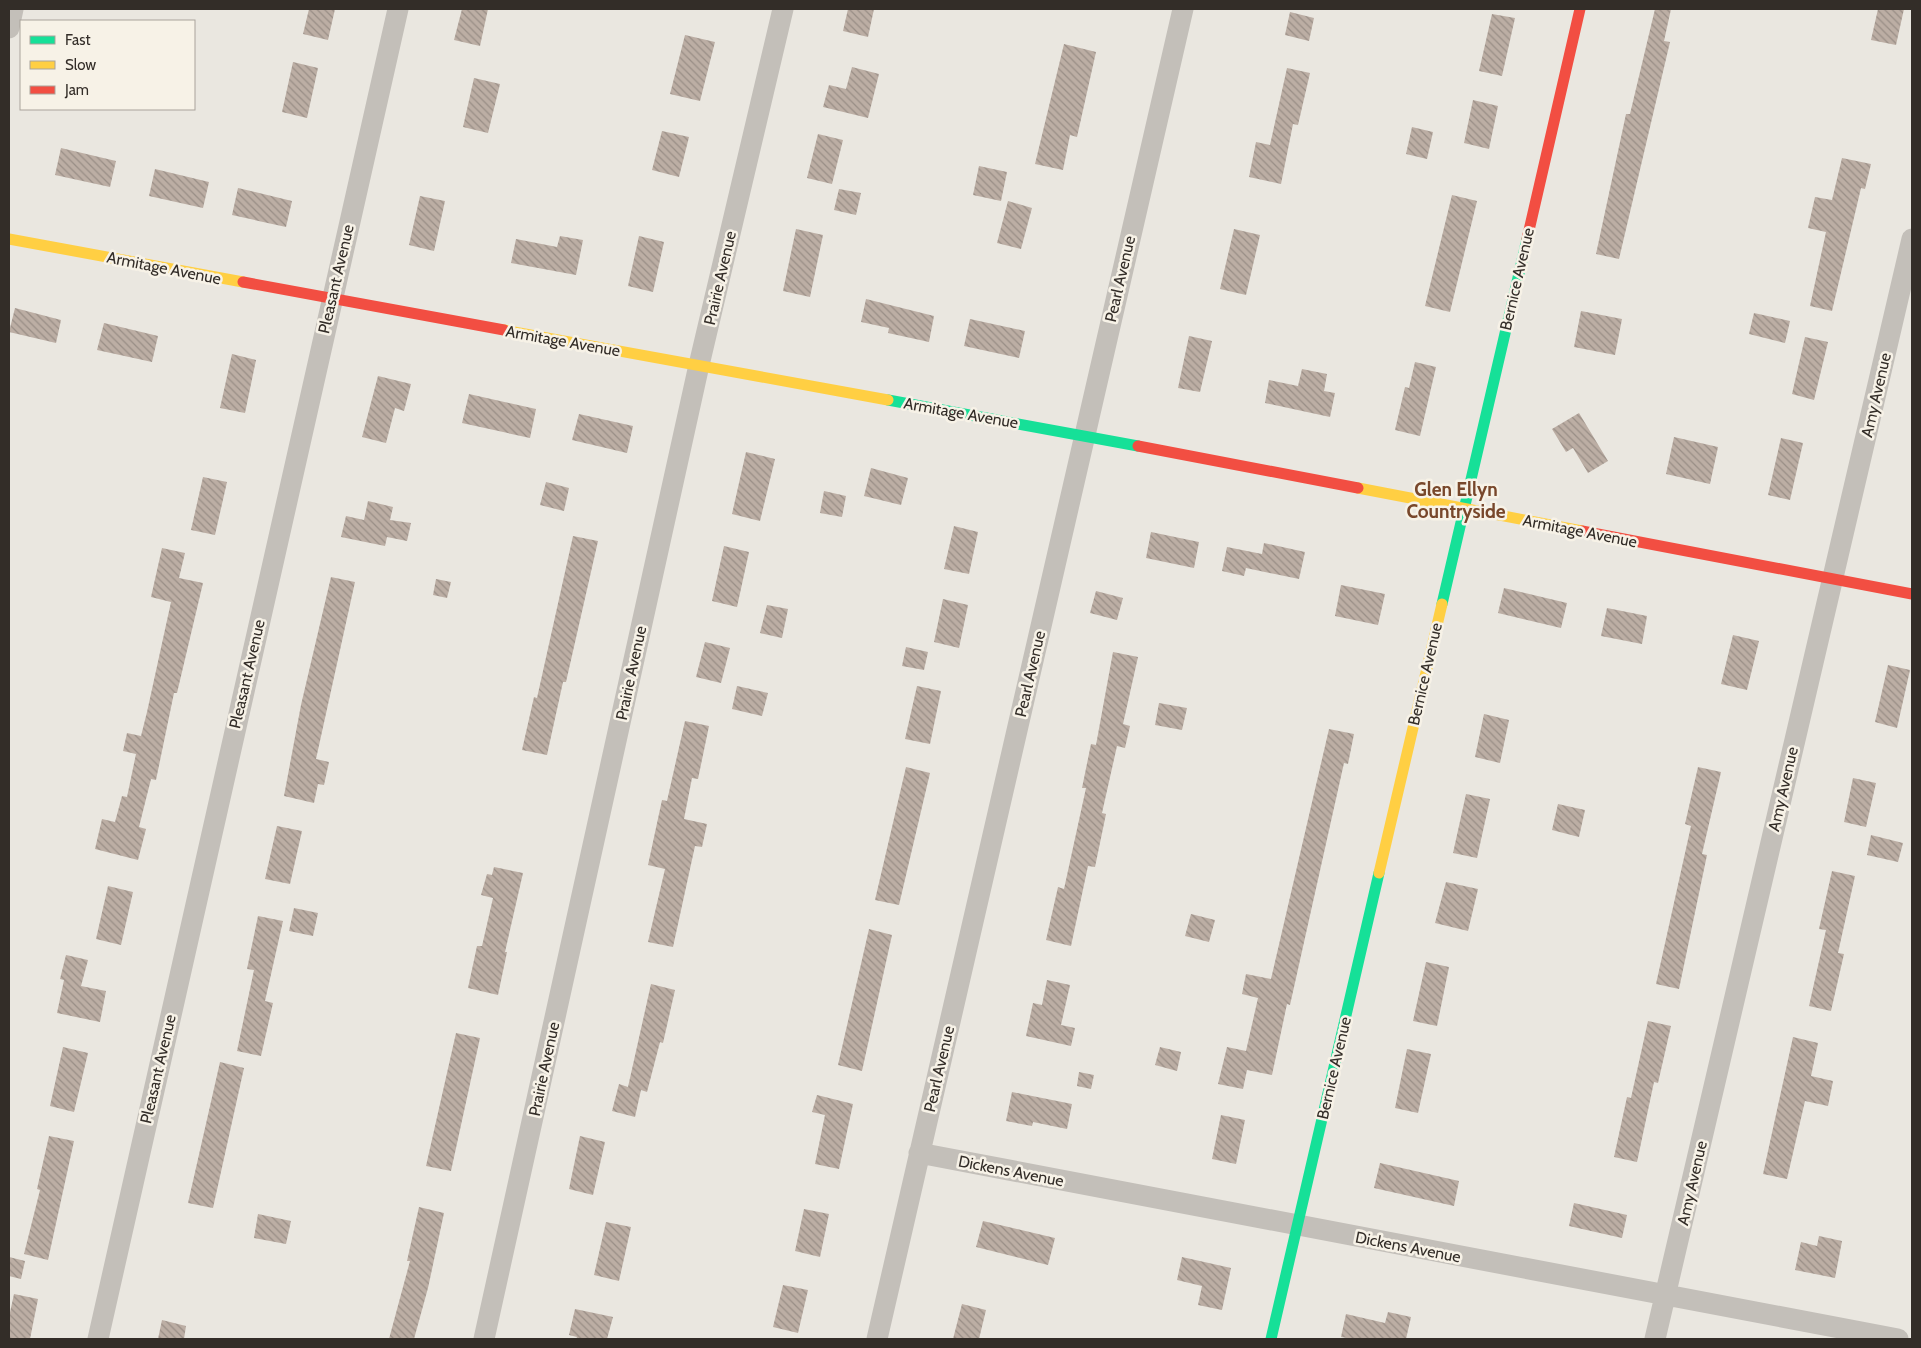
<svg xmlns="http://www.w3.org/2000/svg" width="1921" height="1348" font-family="Cabin,sans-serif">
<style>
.building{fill:url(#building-back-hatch)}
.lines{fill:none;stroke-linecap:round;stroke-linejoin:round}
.street{stroke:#c3bfb9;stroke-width:21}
.fast{stroke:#16e098;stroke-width:11}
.slow{stroke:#ffcf43;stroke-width:11}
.jam{stroke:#f24e42;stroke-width:11}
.labels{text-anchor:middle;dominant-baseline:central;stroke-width:5;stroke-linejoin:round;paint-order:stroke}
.street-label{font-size:16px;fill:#332d28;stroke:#f7f2e7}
.quarter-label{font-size:19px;font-weight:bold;fill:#78472b;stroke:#f7f2e7}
</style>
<defs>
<pattern id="building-back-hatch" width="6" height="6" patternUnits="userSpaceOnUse" patternTransform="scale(1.25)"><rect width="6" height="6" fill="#bcaea4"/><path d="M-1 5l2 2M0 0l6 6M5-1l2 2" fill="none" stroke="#998e86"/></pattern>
</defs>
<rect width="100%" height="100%" fill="#eae7e0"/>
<path class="building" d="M309,9H335L328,40L303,34Z
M462,9H488L480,46L454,40Z
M848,9H874L868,37L843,31Z
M1655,9H1671L1664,41L1670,42L1619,259L1596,254L1626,114H1630Z
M1878,9H1904L1896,45L1871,40Z
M1290,12L1314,18L1309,41L1285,35Z
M1492,14L1515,18L1502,76L1479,71Z
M685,35L715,42L700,101L670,94Z
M1064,44L1096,52L1077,137L1070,135L1063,170L1035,164Z
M293,62L318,68L307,118L282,112Z
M852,67L879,74L868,118L823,107L829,85L846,89Z
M1287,68L1310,73L1298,125L1293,124L1281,184L1249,177L1256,142L1270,145Z
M474,78L500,84L488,133L463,127Z
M1473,100L1498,106L1489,149L1464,143Z
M1412,127L1433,132L1427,159L1406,154Z
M662,131L689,137L679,177L652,170Z
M818,134L843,140L832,184L807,178Z
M61,148L116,161L110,187L55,175Z
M1842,158L1871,164L1865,189L1861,188L1832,311L1810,306L1826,232L1808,228L1815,197L1832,200Z
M979,166L1007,172L1001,201L973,195Z
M155,169L209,182L203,208L149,196Z
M238,188L292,201L286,227L232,215Z
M839,189L861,193L856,215L834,210Z
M1452,195L1477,201L1450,312L1425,306Z
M420,196L445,201L434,251L409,245Z
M1008,201L1032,208L1021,249L997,243Z
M796,229L823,235L810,297L783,291Z
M1234,229L1260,235L1246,295L1220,289Z
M560,236L583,240L576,275L511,263L516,239L557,247Z
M639,236L664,242L653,292L628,286Z
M866,299L934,316L929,342L888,333L889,328L861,322Z
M15,308L61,320L56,343L9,332Z
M1581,311L1622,319L1615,355L1574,347Z
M1754,313L1790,321L1785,343L1749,334Z
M970,319L1025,331L1019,358L964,346Z
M104,323L158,336L152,362L97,350Z
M1189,336L1212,341L1200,392L1178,388Z
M1805,337L1828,342L1814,400L1792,394Z
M232,354L256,360L245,413L220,408Z
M1415,362L1436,367L1420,436L1395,430L1405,387L1409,388Z
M1302,369L1327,374L1324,391L1335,393L1330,417L1265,403L1269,380L1298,386Z
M378,376L411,384L404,411L395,408L386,443L362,437Z
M469,394L536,409L530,438L462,423Z
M1579,413L1608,461L1588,473L1573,448L1566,452L1552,429Z
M579,414L633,426L627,453L572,440Z
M1674,437L1718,447L1710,484L1666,474Z
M1781,438L1803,443L1790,500L1768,495Z
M746,452L775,459L760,521L732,514Z
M871,468L908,478L901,505L864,496Z
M203,477L227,482L215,535L191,530Z
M546,482L569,488L564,511L540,505Z
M824,491L846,496L842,517L820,513Z
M368,501L393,507L390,520L411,523L407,541L387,537L385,546L341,537L346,516L364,520Z
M954,526L978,532L969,574L944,569Z
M1151,532L1199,542L1194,568L1146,558Z
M573,536L598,541L566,682H563L547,755L522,750L534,697L537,698Z
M1264,543L1305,552L1299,579L1246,568L1244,576L1222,571L1227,547L1262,554Z
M724,546L749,552L737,607L712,601Z
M162,548L185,553L179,578L203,583L177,693H174L156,780L151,779L139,827L146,829L138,860L95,849L102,819L115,822L122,796L127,797L136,754L123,751L127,733L141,736L147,712L171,602L151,597Z
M331,577L355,582L316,759L329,762L324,785L318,784L314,803L284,796L301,705Z
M436,579L451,582L447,598L433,595Z
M1341,585L1385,594L1378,625L1335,616Z
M1504,588L1567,603L1561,628L1498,613Z
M1096,591L1123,598L1117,620L1090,613Z
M943,599L968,605L959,648L934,642Z
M767,605L788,609L782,638L760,633Z
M1607,608L1647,616L1642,644L1601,636Z
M1733,635L1759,641L1747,690L1721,684Z
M705,642L730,648L721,683L696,677Z
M906,647L928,652L924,670L902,666Z
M1113,652L1138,657L1123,724L1130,726L1125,748L1117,746L1102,813L1106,814L1095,867L1088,866L1071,946L1046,940L1058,887L1064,889L1086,788H1082L1091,744L1096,745Z
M1888,665L1910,670L1897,728L1875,722Z
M737,686L768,693L762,716L732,709Z
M917,686L941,691L930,744L905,739Z
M1159,703L1187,708L1182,730L1155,725Z
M1484,714L1509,720L1500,763L1475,757Z
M685,721L709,726L698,779L692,778L684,819L707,824L702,847L695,846L673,947L648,942L665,869L648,865L662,800L667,801Z
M1329,729L1354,734L1348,764L1344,763L1290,1005L1287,1004L1272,1075L1247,1070L1243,1089L1218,1084L1227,1047L1246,1051L1258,998L1242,994L1246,974L1271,979Z
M906,767L930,773L899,905L875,900Z
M1698,767L1721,772L1702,854L1707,855L1679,989L1656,984L1691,826L1685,824Z
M1853,778L1876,783L1866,827L1844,822Z
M1466,794L1490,799L1477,858L1453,853Z
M1558,804L1585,810L1579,837L1552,830Z
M277,826L302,831L290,884L265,879Z
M1871,835L1903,843L1898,862L1867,855Z
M494,867L523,873L505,952H507L498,995L468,988L477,946H482L493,898L481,895L487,874L492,875Z
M1832,871L1855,876L1838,953L1844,954L1831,1011L1809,1006L1826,930L1819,929Z
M1446,882L1478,889L1468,931L1435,923Z
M108,886L133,892L121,945L96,939Z
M294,908L318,913L313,936L289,931Z
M1191,914L1215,920L1209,942L1185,936Z
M258,916L283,921L265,1001L273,1003L261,1056L237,1051L254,970L247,969Z
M869,929L892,935L862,1071L838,1065Z
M66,955L88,960L81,986L106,991L100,1022L57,1013L64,980L60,979Z
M1426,962L1449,967L1437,1026L1413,1021Z
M1047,980L1070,985L1061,1025L1075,1028L1071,1046L1026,1036L1033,1003L1042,1005Z
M651,984L675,990L663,1043L660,1042L647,1092L641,1090L635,1117L612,1111L619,1084L628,1087Z
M1648,1021L1671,1026L1658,1083L1654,1082L1637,1162L1614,1157L1627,1097L1631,1098Z
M456,1033L480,1038L451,1171L426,1166Z
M1793,1037L1818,1043L1811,1076L1833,1081L1828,1106L1805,1101L1787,1179L1763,1174Z
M63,1047L88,1053L74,1112L50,1106Z
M1160,1047L1181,1052L1177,1071L1155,1065Z
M1407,1049L1431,1054L1418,1113L1395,1108Z
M220,1062L244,1068L213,1208L188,1203Z
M1079,1072L1094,1075L1091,1089L1077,1086Z
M1012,1092L1072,1104L1067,1129L1033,1122L1032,1126L1006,1121Z
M817,1095L853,1104L839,1169L815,1164L825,1115L812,1112Z
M1221,1115L1245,1120L1236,1164L1212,1159Z
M49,1136L74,1141L48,1260L24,1254L40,1190L37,1189Z
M580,1136L605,1142L593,1195L569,1189Z
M1380,1163L1459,1181L1454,1206L1374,1188Z
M1574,1203L1627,1215L1622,1238L1569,1226Z
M419,1207L444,1213L428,1288L414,1339H389L410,1261H407Z
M804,1209L829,1214L820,1257L795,1251Z
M258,1214L291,1221L286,1244L254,1238Z
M983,1221L1055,1238L1048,1265L976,1247Z
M606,1222L631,1227L619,1281L594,1275Z
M1819,1236L1842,1241L1835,1278L1795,1270L1801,1242L1817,1246Z
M9,1257L25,1261L21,1279L9,1276Z
M1182,1257L1231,1268L1222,1310L1198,1305L1202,1286L1177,1280Z
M783,1285L808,1290L798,1333L773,1327Z
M14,1294L38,1299L30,1339H9V1317Z
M962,1304L986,1310L979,1339H953Z
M575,1309L613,1317L607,1339H576L577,1337L569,1335Z
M1388,1312L1411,1317L1406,1339H1353L1341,1337L1346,1314L1385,1323Z
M162,1320L186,1326L184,1339H158Z"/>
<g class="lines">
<path class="street" d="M9,28L13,9
M919,1153L1898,1339
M98,1339L398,9
M484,1339L699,365L783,9
M877,1339L1183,9
M1655,1339L1912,239"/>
<path class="fast" d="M888,400L1138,446
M1442,604L1527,239
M1271,1339L1379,873"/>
<path class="slow" d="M9,239L243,282
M504,330L888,400
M1358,488L1582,531
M1379,873L1442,604"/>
<path class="jam" d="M1527,239L1580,9
M243,282L504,330
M1138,446L1358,488
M1582,531L1912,594"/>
</g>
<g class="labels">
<g class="street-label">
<text transform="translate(164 268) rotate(11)">Armitage Avenue</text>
<text transform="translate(720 278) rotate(-77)">Prairie Avenue</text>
<text transform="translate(336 279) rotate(-77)">Pleasant Avenue</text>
<text transform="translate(1120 279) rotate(-77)">Pearl Avenue</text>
<text transform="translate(1517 279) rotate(-77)">Bernice Avenue</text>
<text transform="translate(563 341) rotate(10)">Armitage Avenue</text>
<text transform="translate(1876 395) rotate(-77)">Amy Avenue</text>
<text transform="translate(961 413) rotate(10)">Armitage Avenue</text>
<text transform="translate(1580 531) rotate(11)">Armitage Avenue</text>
<text transform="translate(631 673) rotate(-78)">Prairie Avenue</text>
<text transform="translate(247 674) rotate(-77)">Pleasant Avenue</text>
<text transform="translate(1030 674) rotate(-77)">Pearl Avenue</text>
<text transform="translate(1425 674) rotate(-77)">Bernice Avenue</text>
<text transform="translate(1783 789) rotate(-77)">Amy Avenue</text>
<text transform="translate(1334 1068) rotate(-77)">Bernice Avenue</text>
<text transform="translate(158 1069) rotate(-77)">Pleasant Avenue</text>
<text transform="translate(544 1069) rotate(-78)">Prairie Avenue</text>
<text transform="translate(939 1069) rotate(-77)">Pearl Avenue</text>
<text transform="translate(1011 1171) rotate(11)">Dickens Avenue</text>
<text transform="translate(1692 1183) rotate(-77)">Amy Avenue</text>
<text transform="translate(1408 1247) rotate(11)">Dickens Avenue</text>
</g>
<g class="quarter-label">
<text x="1456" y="489">Glen Ellyn<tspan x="1456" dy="22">Countryside</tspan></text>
</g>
</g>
<rect width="1921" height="1348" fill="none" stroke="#332d28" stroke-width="20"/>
<rect x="20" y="20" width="175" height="90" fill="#f7f2e7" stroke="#a9a39b"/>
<rect x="30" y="36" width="25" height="8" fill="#16e098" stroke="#a9a39b"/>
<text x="65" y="45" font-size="15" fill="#332d28">Fast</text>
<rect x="30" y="61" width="25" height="8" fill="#ffcf43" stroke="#a9a39b"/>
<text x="65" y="70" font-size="15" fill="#332d28">Slow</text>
<rect x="30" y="86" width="25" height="8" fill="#f24e42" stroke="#a9a39b"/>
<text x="65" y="95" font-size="15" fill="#332d28">Jam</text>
</svg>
